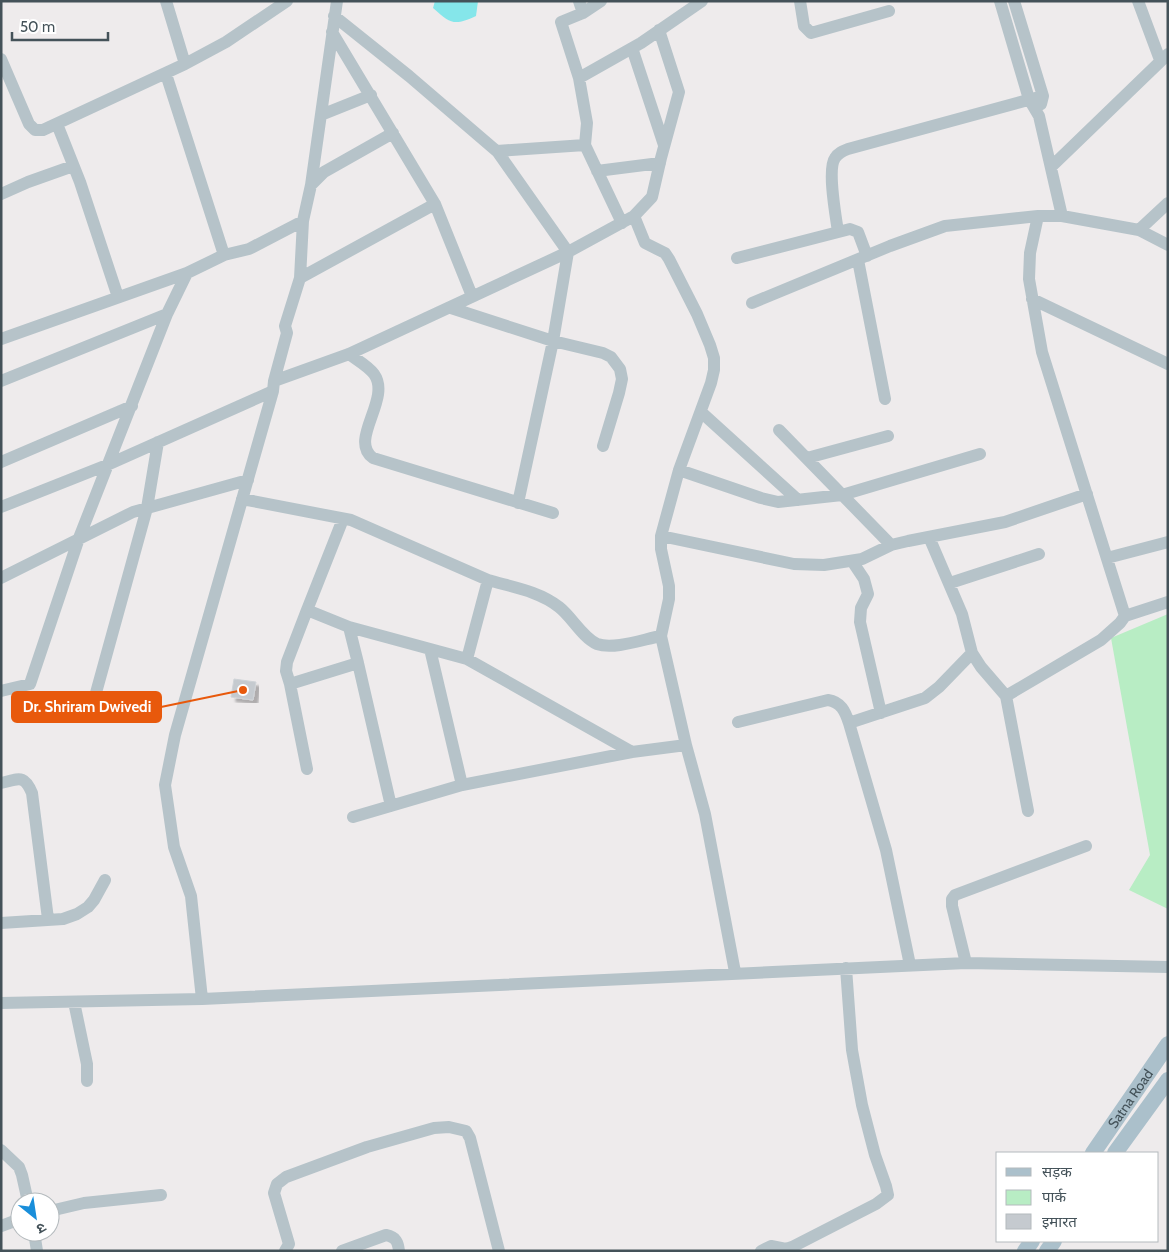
<svg xmlns="http://www.w3.org/2000/svg" width="1169" height="1252" font-family="Cabin,'Noto Sans Devanagari',sans-serif">
<style>
.green{fill:#b8edc4}
.water{fill:#85e6ea}
.building{fill:#c5cacf;stroke:#cfd3d7;filter:url(#shadow)}
.lines{fill:none;stroke-linecap:round;stroke-linejoin:round}
.minor{stroke:#b6c3c9;stroke-width:12}
.major{stroke:#abc0cb;stroke-width:16}
.labels{text-anchor:middle;dominant-baseline:central;stroke-width:4;stroke-linejoin:round;paint-order:stroke}
.street-label{font-size:14px;fill:#445259;stroke:#fff}
.leader{fill:none;stroke:#e8590c;stroke-width:2}
.callout-dot{fill:#e8590c;stroke:#fff;stroke-width:2}
.callout{fill:#e8590c;stroke:#e8590c;stroke-width:2}
.callout-label{font-size:15px;text-anchor:middle;font-weight:bold;fill:#fff}
</style>
<defs>
<filter id="shadow"><feDropShadow dx="4.5" dy="4.5" stdDeviation="1" flood-color="#0004"/></filter>
</defs>
<rect width="100%" height="100%" fill="#eeebec"/>
<path class="green" d="M1168,614V909L1129,890L1150,855L1111,638Z"/>
<path class="water" d="M435,1H478L476,16C454,26 451,24 433,8Z"/>
<path class="building" d="M234,679L256,682L253,700L231,697Z"/>
<g class="lines">
<path class="minor" d="M166,1L185,64
M579,1L583,13L601,1
M800,1L804,26L811,33L889,11
M1000,1L1029,99L1039,116L1062,216
M1014,1L1043,96L1041,104
M1138,1L1160,60
M334,16L409,76L500,154
M659,30L679,92L661,158L652,197L634,216L568,252L497,151L585,145L587,123L579,78L641,43L702,1
M332,32L435,204
M632,48L664,145
M1,59L29,124L35,130H43L185,64L226,42L287,1
M166,74L224,255
M579,78L561,22L583,13
M321,115L371,95
M57,124L80,182L118,297
M585,145L622,223
M1051,167L1168,54
M597,171L660,163
M311,185L324,172L393,133
M1,194L28,182L73,166
M634,216L645,243L665,253L669,259L697,314L710,345L714,358V370L711,383L679,470L661,536V549L669,586V599L661,636
M303,221L311,185L337,1
M1139,230L1168,203
M838,232C836,217 827,169 835,158C838,153 843,151 848,149L1043,96
M737,258L850,229L858,232L867,256
M858,260L885,399
M300,278L435,204L472,296
M1032,299L1168,364
M752,303L890,246L945,226L1038,216H1062L1139,230L1168,245
M451,308L553,341L603,353L611,357L620,369L622,379L619,393L603,446
M1,339L187,273L224,255L249,249L303,221L300,278L285,326L287,333L274,381L349,354L568,252
M349,354C357,360 368,366 374,374C392,399 348,440 373,458L553,513
M1,381L167,314
M701,412L798,500
M779,430L891,545
M807,458L888,436
M1,462L132,406
M679,470L761,498L778,502L842,495L980,454
M242,499L351,520L488,580
M518,503L553,341L568,252
M1,507L107,465L273,391
M343,519L307,610L349,627
M661,536L794,564L824,565L862,559L891,545L908,541L1005,522L1087,494
M929,537L962,614L972,653L981,667L1006,696L1028,811
M1107,558L1168,542
M852,561L864,579L868,594L861,608L860,622L881,713
M1,578L133,512L248,480
M950,583L1039,554
M1125,616L1168,602
M430,649L462,785
M467,659L488,580C512,587 539,591 559,607C572,617 582,637 597,644C614,650 644,639 661,636L686,745L705,814L735,972
M358,663L391,806
M290,684L286,671L287,662L307,610
M1,691L30,684L79,538L167,314L187,273
M1006,696L1101,640L1120,623L1125,616L1042,352L1029,279L1030,253L1038,216
M94,700L147,508L158,442
M738,722L828,700C841,702 845,711 849,723L886,850L910,965
M849,723L925,698L939,687L972,653
M307,769L290,684L358,663L349,627L467,659L632,752
M1,783C19,779 24,774 32,793L48,919
M353,817L462,785L632,752L686,745
M1,923L63,919L77,914L88,907L94,900L105,880
M966,963L952,906V899L955,895L1086,846
M202,999L191,896L174,847L165,785L175,735L273,391L274,381
M74,1002L87,1064V1081
M1,1003L202,999L966,963L1168,967
M1,1150L19,1167L22,1175L28,1202
M50,1211L84,1203L161,1195
M1,1226L20,1219
M34,1232L37,1251
M285,1251L289,1244L274,1193L277,1184L286,1177L367,1147L434,1128L449,1127L466,1131L470,1138L499,1251
M342,1251L386,1235C396,1237 398,1242 399,1251
M761,1251L771,1246L786,1249L792,1247L876,1204L888,1195L886,1186L875,1155L862,1105L852,1050L846,968"/>
<g class="major">
<path id="s1" d="M1093,1153L1168,1044"/>
<path d="M1115,1153L1168,1080"/>
<path d="M1025,1251L1032,1241"/>
<path d="M1047,1251L1054,1241"/>
</g>
</g>
<g class="labels">
<g class="street-label">
<text stroke="none"><textPath href="#s1" startOffset="66">Satna Road</textPath></text>
</g>
</g>
<path class="leader" d="M243 690L161 707"/>
<circle class="callout-dot" cx="243" cy="690" r="5"/>
<rect class="callout" x="12" y="692" width="149" height="30" rx="5"/>
<g class="callout-label">
<text x="87" y="712">Dr. Shriram Dwivedi</text>
</g>
<rect width="1169" height="1252" fill="none" stroke="#445259" stroke-width="5"/>
<rect x="996" y="1152" width="162" height="90" fill="#ffffff" stroke="#b4babd"/>
<rect x="1006" y="1168" width="25" height="8" fill="#abc0cb" stroke="#b4babd"/>
<text x="1042" y="1177" font-size="15" fill="#445259">सड़क</text>
<rect x="1006" y="1190" width="25" height="15" fill="#b8edc4" stroke="#b4babd"/>
<text x="1042" y="1202" font-size="15" fill="#445259">पार्क</text>
<rect x="1006" y="1214" width="25" height="15" fill="#c5cacf" stroke="#b4babd"/>
<text x="1042" y="1227" font-size="15" fill="#445259">इमारत</text>
<g transform="translate(35 1217) rotate(150)"><circle r="24" fill="#ffffff" stroke="#b4babd"/>
<path d="M0-4L9 19L0 12L-9 19Z" fill="#198eda"/>
<text y="-8" font-size="14" font-weight="bold" text-anchor="middle" fill="#445259">उ</text>
</g>
<path d="M12 32v8h96v-8" fill="none" stroke="#445259" stroke-width="2.5"/>
<text x="20" y="32" font-size="15" fill="#445259" stroke="#ffffff" stroke-width="4" paint-order="stroke">50 m</text>
</svg>
